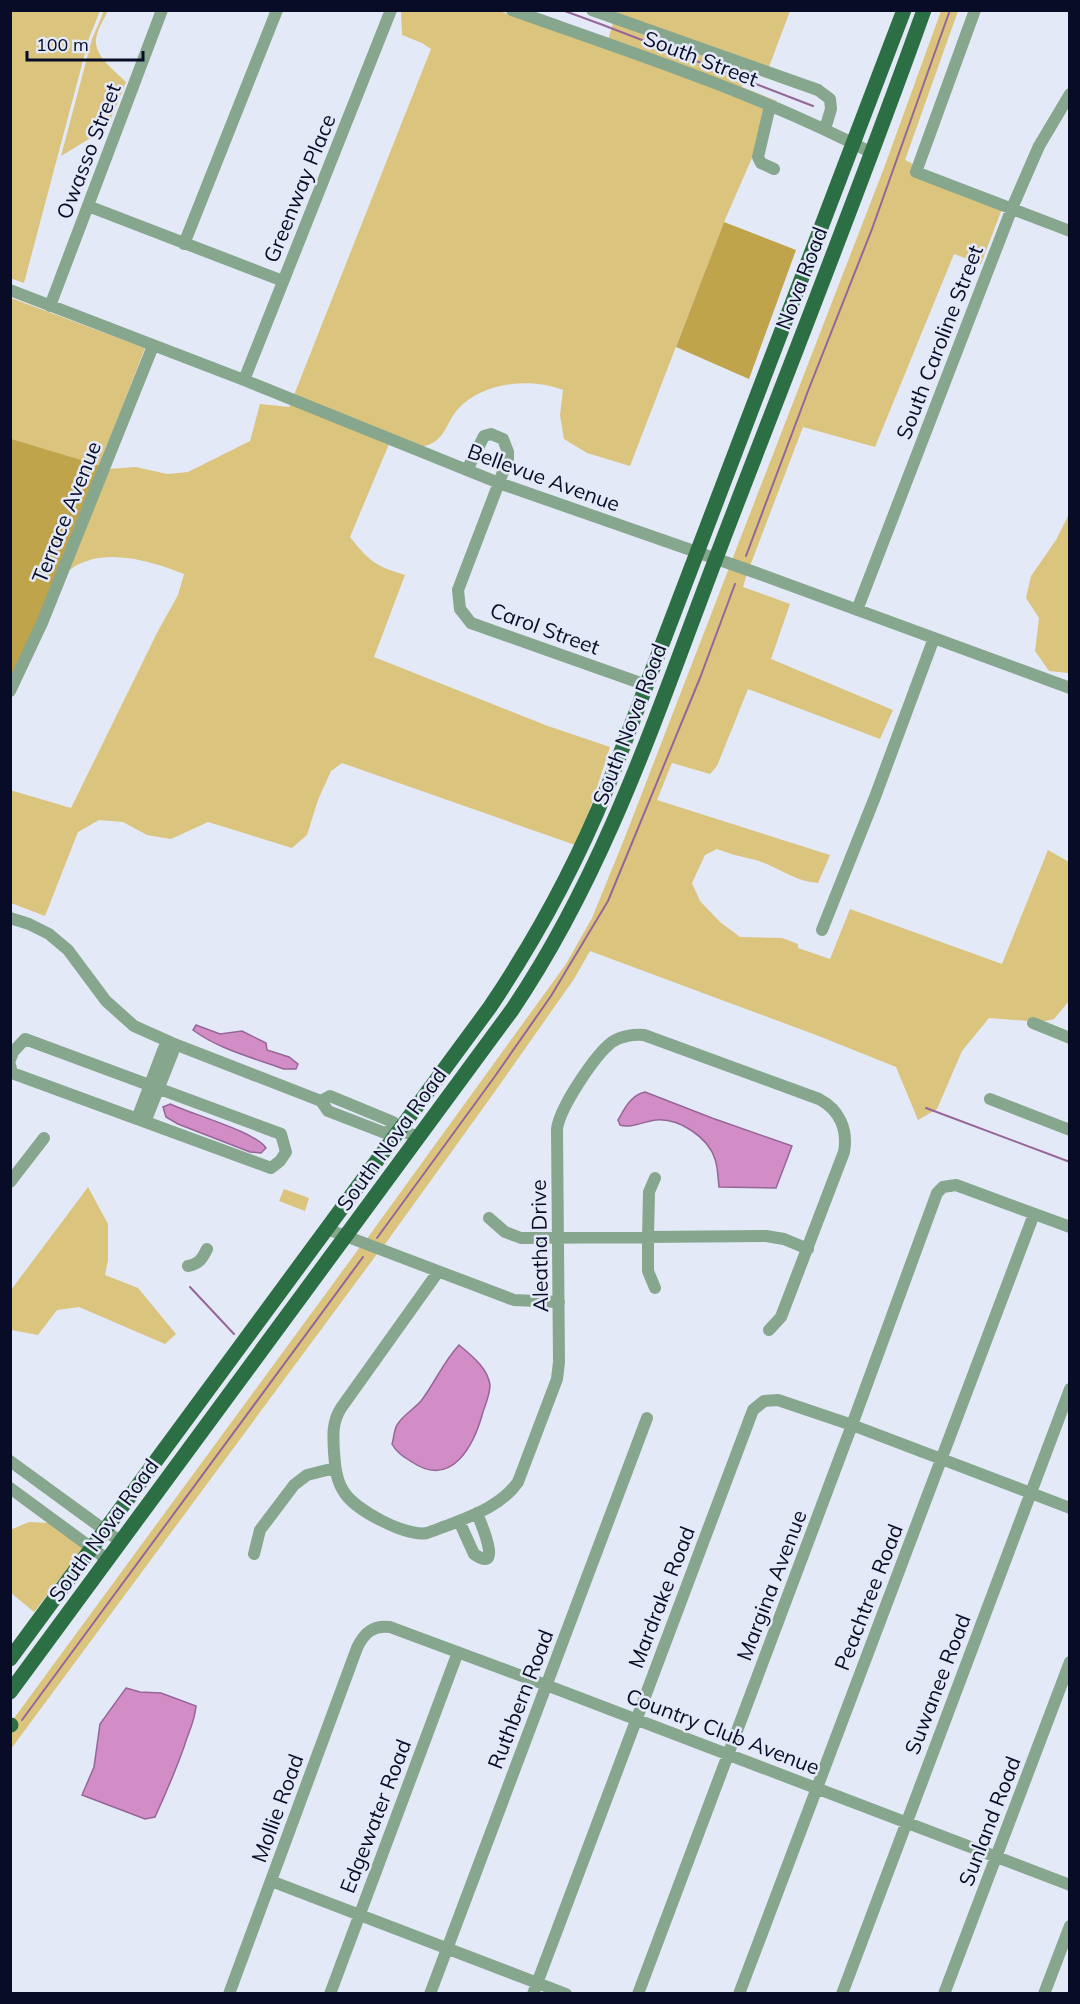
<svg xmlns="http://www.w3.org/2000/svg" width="1080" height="2004" font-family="Mulish,sans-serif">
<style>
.green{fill:#dac47e}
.forest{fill:#c0a44b}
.water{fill:#d28dc7;stroke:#956697;stroke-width:1.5}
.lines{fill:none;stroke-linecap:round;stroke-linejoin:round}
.stream{stroke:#956697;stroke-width:2}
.minor{stroke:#86a78e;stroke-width:12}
.major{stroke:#2d6f44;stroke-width:15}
.labels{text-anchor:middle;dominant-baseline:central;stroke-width:5;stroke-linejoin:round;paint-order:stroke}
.street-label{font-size:21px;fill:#080c26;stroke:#e4e9f8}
</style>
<rect width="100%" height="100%" fill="#e4e9f8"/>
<path class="green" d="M10,11H100L89,38L24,283L10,278Z
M104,11H108C104,19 95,33 96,43C97,58 116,72 126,82L107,128L61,156L92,39Z
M401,11H499L696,80L765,108L755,151L724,222L630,466L587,453L564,439L560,415L563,390C532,377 482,382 458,409C444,425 446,442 421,447L294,395L431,49L422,43L402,35Z
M592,11H790L767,72Z
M941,11H958L905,160L1002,209L981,264L954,254L875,447L803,427L750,566L732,560L884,168Z
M613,23L747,70L742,87L777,101L776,103L608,40Z
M11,298L145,348L99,467L11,670Z
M260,404L289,407L291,404L389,444L350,537C369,561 375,566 405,575L374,657L548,726L610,747L578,846L342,763L331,771L318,800L307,835L292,848L208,822L171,839L147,835L123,822L99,820L78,832L45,916L11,903L10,790L71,808L158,631L178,595L184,574C149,560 99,545 67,572L108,469L136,467L167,474L188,472L250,441Z
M1069,514L1070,671L1068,673L1049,671L1035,651L1039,618L1026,598L1031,576L1056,540Z
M729,568L747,574L743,587L790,604L771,659L893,710L880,739L748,689L717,766L710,774L672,763L657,800L830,855L818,883C796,882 779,868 759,861C744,857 732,855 717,849L705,855L692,883L700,901L720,922L740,937L782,938L798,944V948L830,959L850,909L1002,964L1048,850L1069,862V1001L1054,1019L1042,1022L989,1018L962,1051L937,1109L918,1120L896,1067L816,1035L590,951L574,979L496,1090L383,1247L366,1240L566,964L592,918L625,837Z
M88,1187L108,1224V1260L105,1275L138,1288L176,1334L165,1344L79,1307L57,1310L38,1335L11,1330V1290Z
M284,1189L309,1198L305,1211L279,1201Z
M360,1247L377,1254L11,1749L12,1721Z
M29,1522L50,1523L83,1548L34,1612L11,1593L10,1530Z"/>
<path class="forest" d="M724,222L796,250L749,379L676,347Z
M11,439L101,466L38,622L11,681Z"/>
<path class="water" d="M196,1025L220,1034L242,1031L266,1043L267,1050L289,1057L298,1064L296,1069H284C254,1058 218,1049 193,1030Z
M645,1092L712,1118L792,1146L776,1188L719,1187C718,1178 718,1168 715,1159C708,1137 679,1118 656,1120C645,1121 630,1129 620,1125L618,1120C625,1108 631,1095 645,1092Z
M170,1104C191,1114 256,1132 266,1148L261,1153L250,1152L178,1124L166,1117L163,1107Z
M459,1345C471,1355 488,1368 490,1385C490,1394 486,1403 483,1412C474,1445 452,1489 412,1462C404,1457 397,1453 392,1444C394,1438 394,1430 397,1425C402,1416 414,1409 421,1401C435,1383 443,1362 459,1345Z
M126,1688L140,1692L161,1693L196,1706C195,1721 188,1733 184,1747C175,1772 166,1793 155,1817L145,1819L82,1795L94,1767L100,1724Z"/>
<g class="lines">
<path class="stream" d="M562,10L603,25L813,106
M746,556L808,391L872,229L950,10
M926,1108L1070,1162
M377,1238L493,1079L551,996L608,901L700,678L735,584
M190,1287L234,1334
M22,1720L363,1257"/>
<path class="minor" d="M512,10C633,53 757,93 872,153
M592,10L818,90L830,99L831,109L825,129
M975,10L916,172L1070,231
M770,106L758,157L761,163L774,169
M88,206L283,281
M184,244L277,10
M10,290L244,380L499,483L754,572L1070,688
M50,306L162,10
M244,380L391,10
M467,470L484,436L491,434L503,439L508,452V459L458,590L460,609L471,623L646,685
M857,610L1012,208L1039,146L1070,94
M10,691L42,623L153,346
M10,918L29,924L49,934L68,950L106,1001L134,1026L172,1043L321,1101
M822,930L875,797L934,638
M1033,1023L1070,1038
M10,1060L13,1052L25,1039L281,1134L286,1152L280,1161L271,1168L12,1073L10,1065
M990,1099L1070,1130
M137,1119L164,1048L172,1043L173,1052L145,1122
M393,1128L385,1133L328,1111L321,1101L330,1096L393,1122V1128L419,1137
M655,1178L649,1192L648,1237V1271L655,1288
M10,1182L44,1138
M489,1218L505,1232L521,1238L766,1236L784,1239L808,1249
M327,1229L514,1300L559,1302
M188,1266C199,1264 202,1259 207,1249
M438,1272L341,1408C332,1422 333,1436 334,1452C335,1466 336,1480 344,1492C355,1510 406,1537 427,1533C434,1531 442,1527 449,1525C474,1515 502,1505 518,1482L557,1379L559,1362L557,1129C560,1107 595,1055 612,1042C621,1036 634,1034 644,1035L819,1099C840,1110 848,1130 844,1152L781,1317L769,1330
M10,1461L121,1542
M10,1488L108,1560
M459,1521L474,1554C505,1576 479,1519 477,1513
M254,1554L260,1530L294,1485L307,1475L335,1468
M271,1881L566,1994
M229,1994L357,1648C364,1633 373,1625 390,1627L546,1685L1070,1885
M330,1994L458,1652
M430,1994L647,1418
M533,1994L753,1410L764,1401L778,1400L852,1425L1070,1508
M638,1994L852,1425L937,1193L943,1187L956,1185L1070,1227
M739,1994L1034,1214
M842,1994L1070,1389
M944,1994L1070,1662
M1044,1994L1070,1926"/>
<path class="major" d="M10,1659L490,1007C537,937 576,865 608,786L904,10
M10,1692L512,1010C608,868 660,704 721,545C789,367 860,190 924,10
M10,1725H11"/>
</g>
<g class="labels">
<g class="street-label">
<text transform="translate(701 58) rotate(21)">South Street</text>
<text transform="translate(88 151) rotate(-69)">Owasso Street</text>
<text transform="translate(299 188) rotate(-68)">Greenway Place</text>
<text transform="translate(801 278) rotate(-69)">Nova Road</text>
<text transform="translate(939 342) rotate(-69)">South Caroline Street</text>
<text transform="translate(544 477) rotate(20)">Bellevue Avenue</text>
<text transform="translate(66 512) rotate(-68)">Terrace Avenue</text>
<text transform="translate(545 628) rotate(20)">Carol Street</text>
<text transform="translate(629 724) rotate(-69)">South Nova Road</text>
<text transform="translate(391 1139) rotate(-54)">South Nova Road</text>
<text transform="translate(539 1246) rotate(-91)">Aleatha Drive</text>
<text transform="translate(103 1530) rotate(-54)">South Nova Road</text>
<text transform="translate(771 1585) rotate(-69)">Margina Avenue</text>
<text transform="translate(661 1597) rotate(-69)">Mardrake Road</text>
<text transform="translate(868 1597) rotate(-69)">Peachtree Road</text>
<text transform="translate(937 1684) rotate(-69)">Suwanee Road</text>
<text transform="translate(520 1699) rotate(-69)">Ruthbern Road</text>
<text transform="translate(723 1731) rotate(21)">Country Club Avenue</text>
<text transform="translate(277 1808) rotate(-70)">Mollie Road</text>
<text transform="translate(375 1816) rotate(-69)">Edgewater Road</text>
<text transform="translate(989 1821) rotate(-69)">Sunland Road</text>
</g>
</g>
<rect width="1080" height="2004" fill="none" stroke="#080c26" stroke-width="24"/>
<path d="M27 51v9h116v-9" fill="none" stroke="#080c26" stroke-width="3"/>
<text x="36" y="51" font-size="18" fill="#080c26" stroke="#e4e9f8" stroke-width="4.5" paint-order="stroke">100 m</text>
</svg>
